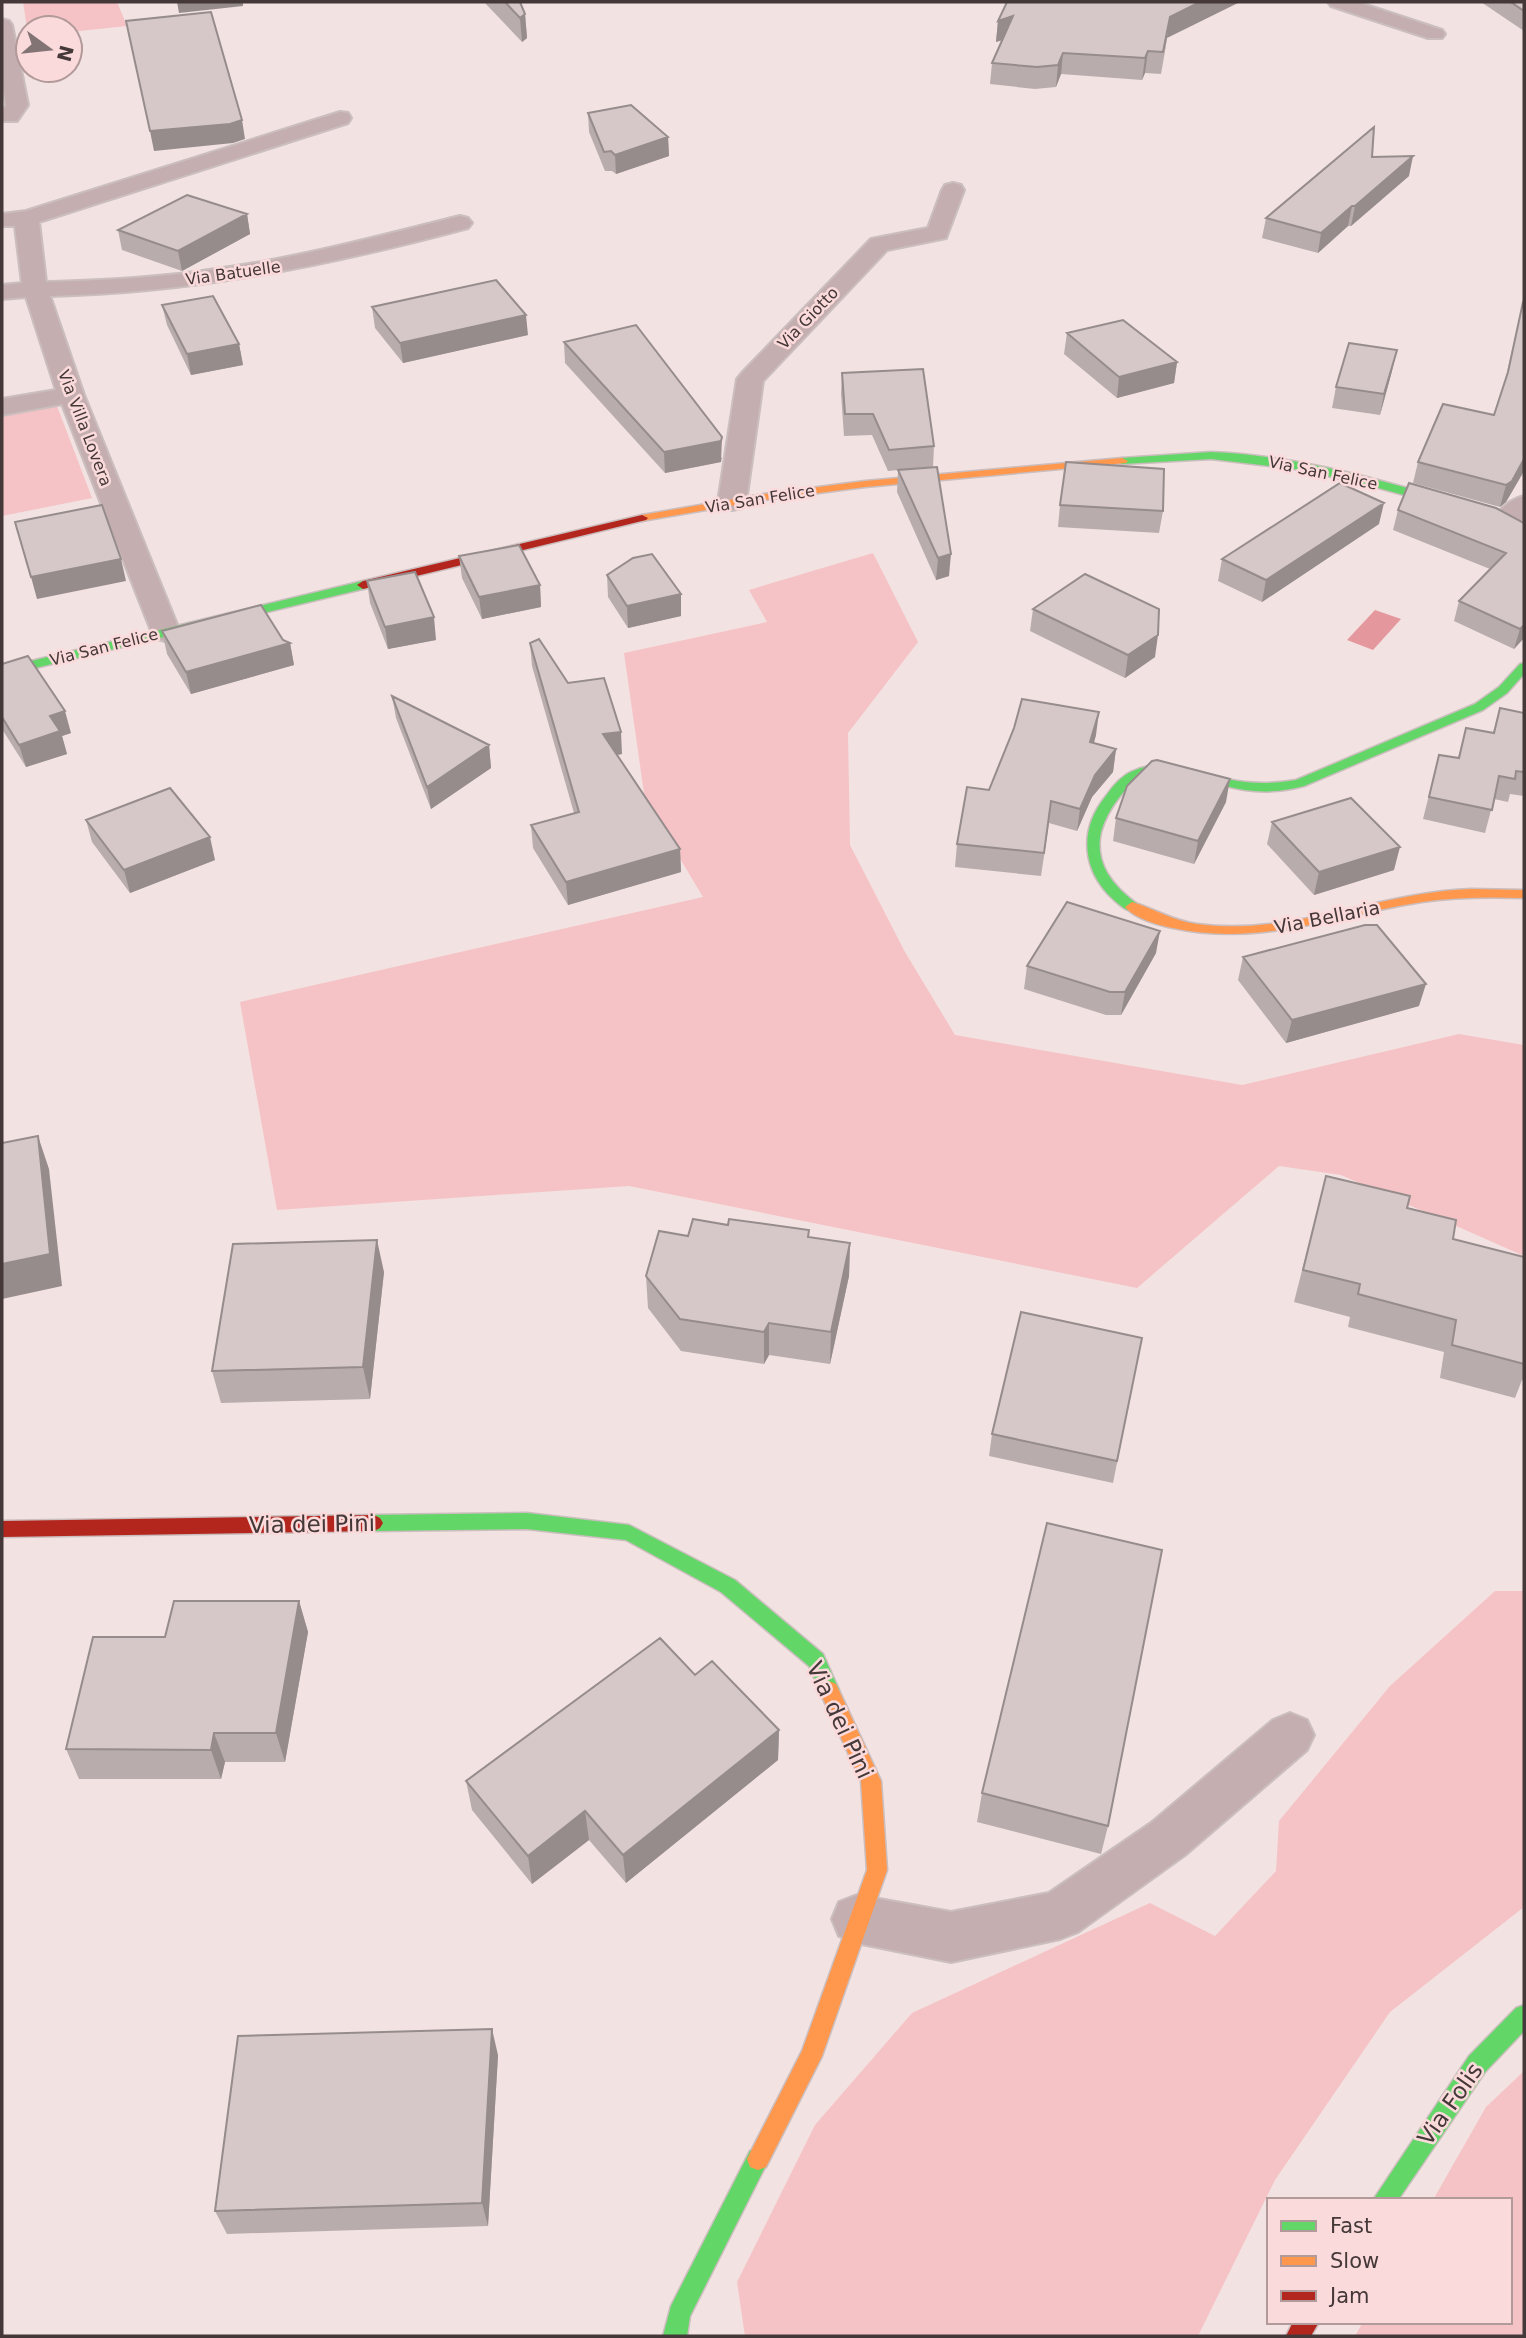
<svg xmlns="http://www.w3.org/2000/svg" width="1526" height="2338" font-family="'DejaVu Sans',sans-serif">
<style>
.green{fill:#f5c3c5}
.water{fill:#e4989e}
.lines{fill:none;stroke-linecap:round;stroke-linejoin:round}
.street-casing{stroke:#cbbebe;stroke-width:4}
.fast-casing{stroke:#cbbebe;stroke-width:3}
.slow-casing{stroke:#cbbebe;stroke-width:3}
.jam-casing{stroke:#cbbebe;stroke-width:3}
.street{fill:#c4aeaf;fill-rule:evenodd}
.fast{fill:#63d668;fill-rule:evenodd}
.slow{fill:#ff974d;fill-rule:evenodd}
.jam{fill:#b3261e;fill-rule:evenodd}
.wall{fill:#b8acac}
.shaded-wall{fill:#968c8c}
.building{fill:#d6c8c8;stroke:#968c8c;stroke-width:2}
.labels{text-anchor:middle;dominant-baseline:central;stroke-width:5;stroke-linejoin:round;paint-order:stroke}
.far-street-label{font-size:16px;fill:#453838;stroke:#fbdadb}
.street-label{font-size:19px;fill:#453838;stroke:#fbdadb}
.near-street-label{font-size:23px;fill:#453838;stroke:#fbdadb}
</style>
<rect width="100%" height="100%" fill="#f3e2e2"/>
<path class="green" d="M23,2H117L127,26L70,32V28H28V34Z
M57,406L92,498L2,516V416Z
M873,553L918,642L848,733L850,845L905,952L955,1035L1242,1085L1459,1034L1524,1045V1256L1341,1175L1279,1166L1137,1288L629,1186L277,1210L240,1002L703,897L645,800L624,653L767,622L749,590Z
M1495,1591H1524V1907L1390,2012L1275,2180L1198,2336H745L737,2282L815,2125L912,2013L1150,1903L1215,1936L1276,1871L1279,1821L1390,1686Z
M1524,2071V2336H1355L1363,2322H1510V2200H1433L1486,2107Z"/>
<path class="water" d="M1375,610L1401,619L1373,650L1347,640Z"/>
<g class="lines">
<defs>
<path id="street" d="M1328,2H1357L1442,30L1445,34L1442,38H1428L1331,6Z
M2,19L9,21L12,25L28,105L17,121H2V111L6,105L2,79Z
M340,112L348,113L351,118L348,123L39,222L46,282C103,280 159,278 216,269C299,258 379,236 460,216L468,218L472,223L468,228C330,265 193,293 50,296L84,395L180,632L176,638L165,641L154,638L62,404L2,415V399L56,390L26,297L2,299V285L22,283L15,226H2V214L26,211Z
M953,183L961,185L964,190L946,238L887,250L763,381L746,502L742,508L732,510L722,508L718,502L737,379L741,374L871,239L928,228L942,190L945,185Z
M1524,496V518C1515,527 1509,529 1496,526L1492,520C1500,509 1511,499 1524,496Z
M1290,1713L1307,1720L1314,1735L1307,1750L1185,1855L1078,1932L1060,1939L951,1962L857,1943L839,1936L832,1919L839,1902L857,1895L951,1912L1049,1893L1151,1823L1273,1720Z"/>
<path id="fast" d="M1211,452C1313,456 1413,490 1510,518L1524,526V534L1502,522L1364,484L1295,469L1211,459L1122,464L1116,461L1122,458Z
M363,581L367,582V588L2,676V668Z
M1524,663V674L1507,693L1483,710L1304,786C1285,791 1265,793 1245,790C1204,784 1153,754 1121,795C1112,806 1105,818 1101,832C1094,864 1113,886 1137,904L1139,907L1137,910C1127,913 1121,906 1114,900C1082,871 1078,830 1106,796C1113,786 1121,776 1133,771C1164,757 1196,772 1227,779C1250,784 1273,784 1296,780L1475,704L1499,687L1520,664Z
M527,1513L629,1525L735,1580L823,1654L839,1690L836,1696L829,1699L822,1696L809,1666L721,1592L626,1540L527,1529L374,1531L368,1528L365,1523L368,1518L374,1515Z
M1524,2005V2031L1485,2072L1398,2200H1373L1469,2056L1516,2008Z
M758,2148L766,2151L769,2159L690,2316L687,2336H663L671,2306L750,2151Z"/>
<path id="slow" d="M1122,458L1128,461L1126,463L865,487L764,500L642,521L636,518L642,515L764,494L865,481Z
M1471,889L1524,890V898C1490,897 1456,897 1422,902C1338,915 1260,947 1173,928C1158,925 1136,919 1125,907L1132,902C1155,909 1173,921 1197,924C1290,937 1379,892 1471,889Z
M829,1681L836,1684L881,1781L887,1870L822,2056L766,2167L758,2170L750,2167L747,2159L802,2051L867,1870L861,1781L819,1690L822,1684Z"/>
<path id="jam" d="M642,515L648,518L646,520L363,589L357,585L363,581Z
M374,1515L380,1518L383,1523L380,1528L374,1531L2,1537V1521Z
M1293,2322H1319L1311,2336H1286Z"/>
</defs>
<use href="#street" class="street-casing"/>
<use href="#fast" class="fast-casing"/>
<use href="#slow" class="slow-casing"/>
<use href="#jam" class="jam-casing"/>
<use href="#street" class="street"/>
<use href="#fast" class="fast"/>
<use href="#slow" class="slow"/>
<use href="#jam" class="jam"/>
</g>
<path class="wall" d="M484,2H520L525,14L527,38L522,42Z
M1481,2H1524V31Z
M998,21L1167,38L1161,74L1145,73L1142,80L1061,74L1056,87L1035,89L990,84L992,63L1002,40L996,42Z
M588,113L668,137L669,156L616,174L612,171H605L589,132Z
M1372,157L1409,176L1351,226H1348L1318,253L1262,238L1266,218Z
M247,214L250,234L182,271L122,250L118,230Z
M1523,302H1524V471L1506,502L1500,507L1413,483L1418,462L1494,415L1505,381Z
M162,305L239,344L243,365L191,375L167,325Z
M372,307L528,335L403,363L375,328Z
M1067,333L1177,362L1174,383L1117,398L1064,354Z
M564,342L722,458L721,462L665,473L565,363Z
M1392,371L1380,415L1332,408L1336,387Z
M842,373L934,446L933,467L949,576L936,580L897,492L898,470L888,471L872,435L844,436L841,394Z
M1060,505L1163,511L1159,533L1058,527Z
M1398,510L1524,523V638L1514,649L1454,621L1459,601L1490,569L1393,530Z
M1379,524L1262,602L1218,581L1222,559Z
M459,556L540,585L541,607L482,619L462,578Z
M607,575L681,616L628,628L608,597Z
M367,581L436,640L388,649L370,603Z
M1033,609L1155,657L1125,678L1030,631Z
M162,631L283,640L290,643L294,665L191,694L167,654Z
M530,643L568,683L622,754L617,755L680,849L681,872L568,905L533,848L531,825L574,813L532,666Z
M2,664L71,733L62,736L67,754L26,767L2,729Z
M392,696L489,745L491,768L431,809L396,718Z
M1500,708L1524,713V796L1510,794L1508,802L1494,799L1485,833L1423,819L1439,755L1458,758L1466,728L1493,733Z
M1096,735L1094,743L1116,749L1113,772L1092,797L1077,831L1049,823L1041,876L955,867L957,844L989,790Z
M1226,802L1194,864L1113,841L1116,818Z
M86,820L215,860L130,893L92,842Z
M1272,822L1394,870L1314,895L1267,844Z
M1156,953L1121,1015H1106L1024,989L1027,966Z
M1243,957L1419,1006L1286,1043L1238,980Z
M1326,1176L1407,1208L1453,1239L1524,1257V1381L1522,1380L1515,1398L1440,1378L1444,1352L1348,1327L1350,1317L1294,1302Z
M688,1236L809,1237L850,1243L849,1276L830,1364L769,1355L764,1364L681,1351L648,1308L646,1276Z
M384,1272L370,1399L221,1403L212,1371Z
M1142,1338L1113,1483L989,1456L992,1434Z
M299,1601L308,1632L285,1762H225L221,1779H79L66,1749L165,1637Z
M695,1675L779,1730L778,1760L626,1883L589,1840L532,1884L472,1810L466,1781Z
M982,1793L1108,1826L1101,1854L977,1822Z
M498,2055L488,2226L227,2234L215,2211Z"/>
<path class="shaded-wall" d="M177,2H243V6L179,13Z
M1200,2H1240L1167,38L1161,74L1170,17Z
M525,14L527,38L522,42L520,18Z
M1013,16L1012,37L996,42L998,21Z
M1148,51L1145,73L1142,80L1145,58Z
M1063,53L1061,74L1056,87L1058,65Z
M242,120L245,139L233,143L154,151L150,131Z
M668,137L669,156L616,174L615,155Z
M1413,156L1409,176L1351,226L1355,206Z
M1352,206L1348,226L1318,253L1321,233Z
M247,214L250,234L182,271L178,251Z
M526,315L528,335L403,363L400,343Z
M239,344L243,365L191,375L187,354Z
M1397,350L1392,371L1380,415L1384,394Z
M1177,362L1174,383L1117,398L1119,377Z
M722,437L721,462L665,473L664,452Z
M1524,459V471L1506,502L1500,507L1506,485Z
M1384,503L1379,524L1262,602L1266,580Z
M951,554L949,576L936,580L938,558Z
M121,559L126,581L37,599L31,577Z
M540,585L541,607L482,619L479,597Z
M681,594V616L628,628L627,606Z
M434,617L436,640L388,649L385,627Z
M1524,625V638L1514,649L1520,629Z
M1158,635L1155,657L1125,678L1128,655Z
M290,643L294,665L191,694L186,672Z
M65,711L71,733L62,736L67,754L26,767L19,745L50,716Z
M1099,712L1096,735L1087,765L1090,742Z
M621,732L622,754L604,757L603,734Z
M489,745L491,768L431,809L427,787Z
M1116,749L1113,772L1092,797L1077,831L1080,809L1095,775Z
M1230,779L1226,802L1194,864L1198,841Z
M210,837L215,860L130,893L124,870Z
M1400,847L1394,870L1314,895L1319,872Z
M680,849L681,872L568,905L566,882Z
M1160,931L1156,953L1121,1015L1125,992Z
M1426,984L1419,1006L1286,1043L1292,1020Z
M38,1136L49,1169L62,1286L2,1299V1264Z
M377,1240L384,1272L370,1399L363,1367Z
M850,1243L849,1276L830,1364L831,1332Z
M769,1323V1355L764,1364V1332Z
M299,1601L308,1632L285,1762L276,1733Z
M779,1730L778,1760L626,1883L623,1855Z
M214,1733L225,1762L221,1779L211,1750Z
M585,1811L589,1840L532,1884L528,1856Z
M492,2029L498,2055L488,2226L482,2203Z"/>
<path class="building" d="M505,2H520L525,14L520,18Z
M1007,2H1200L1170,17L1163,52L1148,51L1145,58L1063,53L1058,65L1037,67L992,63L1013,16L998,21Z
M1511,2H1524V11Z
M211,12L242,120L230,124L150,131L126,21Z
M631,105L668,137L615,155L611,151L604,152L588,113Z
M1374,127L1372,157L1413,156L1355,206H1352L1321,233L1266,218Z
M187,195L247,214L178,251L118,230Z
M496,280L526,315L400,343L372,307Z
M213,296L239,344L187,354L162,305Z
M1523,302H1524V459L1512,481L1506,485L1418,462L1443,404L1494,415L1508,372Z
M1123,320L1177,362L1119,377L1067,333Z
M636,325L722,437L721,441L664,452L564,342Z
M1349,343L1397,350L1384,394L1336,387Z
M923,369L934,446L889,450L873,414H845L842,373Z
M1066,462L1164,469L1163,511L1060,505Z
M937,467L951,554L938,558L898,470Z
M1340,483L1384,503L1266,580L1222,559Z
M1409,483L1496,508L1524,523V625L1520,629L1459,601L1506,553L1398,510Z
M102,505L121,559L31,577L15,522Z
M519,545L540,585L479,597L459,556Z
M652,554L681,594L627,606L607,575L633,558Z
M415,572L434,617L385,627L367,581Z
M1085,574L1159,609L1158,635L1128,655L1033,609Z
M261,605L283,640L290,643L186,672L162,631Z
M539,639L568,683L604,678L621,732L603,734L680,849L566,882L531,825L579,812L530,643Z
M28,656L65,711L50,716L60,731L19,745L2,717V664Z
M392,696L489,745L427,787Z
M1022,699L1099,712L1090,742L1116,749L1095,775L1080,809L1051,801L1044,853L957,844L967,787L989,790L1014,728Z
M1500,708L1524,713V772L1516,771L1515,779L1499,776L1492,810L1429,797L1439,755L1459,758L1466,728L1494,733Z
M1157,760L1230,779L1198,841L1116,818L1127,786L1152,761Z
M170,788L210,837L124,870L86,820Z
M1351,798L1400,847L1319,872L1272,822Z
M1067,902L1160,931L1125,992H1110L1027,966Z
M1365,925H1377L1426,984L1292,1020L1243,957Z
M38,1136L50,1254L2,1264V1143Z
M1326,1176L1410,1196L1407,1208L1456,1220L1453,1239L1524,1257V1364L1452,1345L1456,1320L1358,1294L1360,1284L1303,1270Z
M693,1219L728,1225L729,1219L809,1230L808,1237L850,1243L831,1332L769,1323L764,1332L680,1319L646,1276L659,1231L688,1236Z
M377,1240L363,1367L212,1371L233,1244Z
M1021,1312L1142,1338L1117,1461L992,1434Z
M1047,1523L1162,1550L1108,1826L982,1793Z
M174,1601H299L276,1733H214L211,1750L66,1749L93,1637H165Z
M660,1638L695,1675L712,1661L779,1730L623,1855L585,1811L528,1856L466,1781Z
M492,2029L482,2203L215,2211L238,2036Z"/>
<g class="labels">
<g class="far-street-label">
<text transform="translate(233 273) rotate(-8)">Via Batuelle</text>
<text transform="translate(808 318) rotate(-46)">Via Giotto</text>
<text transform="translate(85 428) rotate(69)">Via Villa Lovera</text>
<text transform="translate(1323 473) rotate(12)">Via San Felice</text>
<text transform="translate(760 499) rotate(-9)">Via San Felice</text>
<text transform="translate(104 647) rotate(-14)">Via San Felice</text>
</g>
<g class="street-label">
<text transform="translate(1327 917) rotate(-11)">Via Bellaria</text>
</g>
<g class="near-street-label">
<text transform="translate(312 1524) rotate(-1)">Via dei Pini</text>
<text transform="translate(840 1720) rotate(65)">Via dei Pini</text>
<text transform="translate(1450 2104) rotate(-55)">Via Folis</text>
</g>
</g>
<rect width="1526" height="2338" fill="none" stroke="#453838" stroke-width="7"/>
<rect x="1267" y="2198" width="245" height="126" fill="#fbdadb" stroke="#b2999a" stroke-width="2"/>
<rect x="1281" y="2221" width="35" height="10" fill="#63d668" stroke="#b2999a" stroke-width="2"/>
<text x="1330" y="2233" font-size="21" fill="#453838">Fast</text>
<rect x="1281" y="2256" width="35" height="10" fill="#ff974d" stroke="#b2999a" stroke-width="2"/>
<text x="1330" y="2268" font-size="21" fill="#453838">Slow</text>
<rect x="1281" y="2291" width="35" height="10" fill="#b3261e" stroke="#b2999a" stroke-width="2"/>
<text x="1330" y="2303" font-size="21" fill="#453838">Jam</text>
<g transform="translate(49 49) rotate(105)"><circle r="33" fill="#fbdadb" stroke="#b2999a" stroke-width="2"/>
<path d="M0-5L12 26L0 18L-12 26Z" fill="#827474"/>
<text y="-10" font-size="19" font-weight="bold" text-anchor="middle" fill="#453838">N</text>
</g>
</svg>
